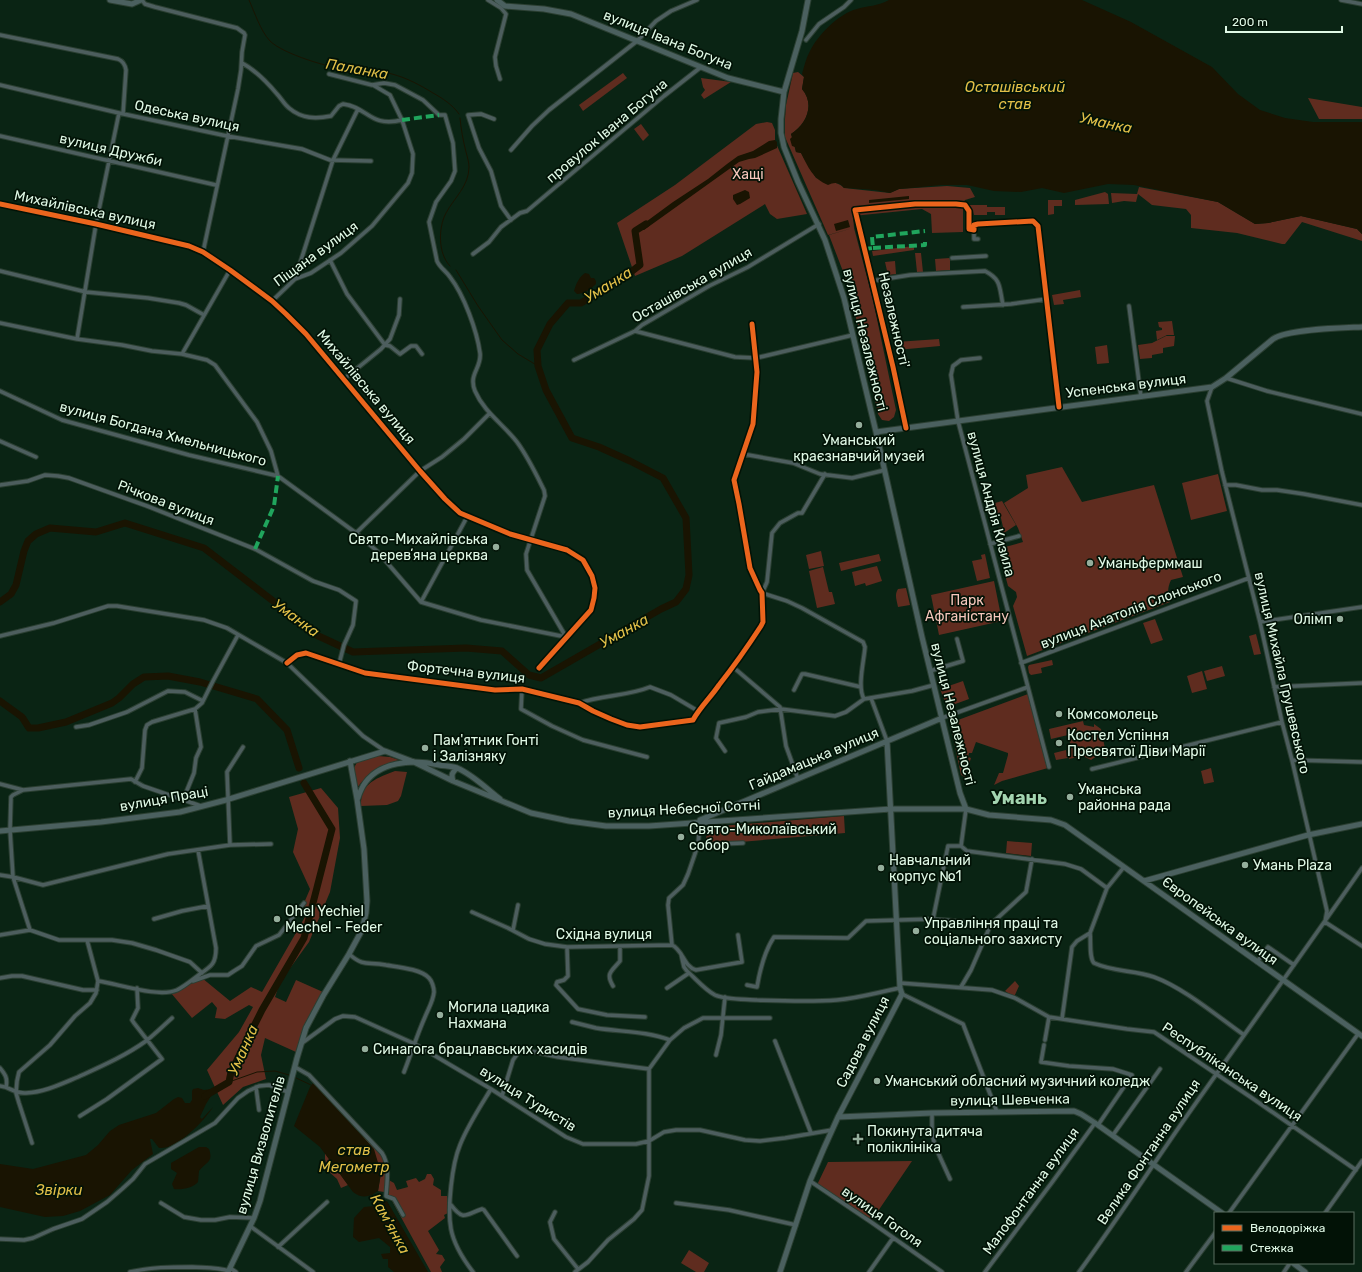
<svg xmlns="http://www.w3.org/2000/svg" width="1362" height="1272" font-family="Rubik,sans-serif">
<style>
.green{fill:#5f2c1f}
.water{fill:#191402}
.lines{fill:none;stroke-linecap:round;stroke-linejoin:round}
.stream{stroke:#191402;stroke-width:1}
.river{stroke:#191402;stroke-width:7}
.street-casing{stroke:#2b3f32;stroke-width:5.5}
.secondary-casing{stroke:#2b3f32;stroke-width:7}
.street{stroke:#4d5e5e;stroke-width:3.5}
.secondary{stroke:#4b605f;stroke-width:5}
.quiet{stroke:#20a55d;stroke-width:4;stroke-dasharray:8 4;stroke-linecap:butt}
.cycleway-casing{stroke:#021206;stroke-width:8}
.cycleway{stroke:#eb651d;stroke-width:5}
.poi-dot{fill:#95ae9c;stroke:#021206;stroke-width:1.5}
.labels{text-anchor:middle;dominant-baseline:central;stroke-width:3.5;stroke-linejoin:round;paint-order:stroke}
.street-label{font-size:14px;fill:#e0f9e6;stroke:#021206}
.park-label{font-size:14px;fill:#f6c7bc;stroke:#021206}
.poi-label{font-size:14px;fill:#e0f9e6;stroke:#021206;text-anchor:start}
.water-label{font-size:15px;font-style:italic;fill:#e1bf48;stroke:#021206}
.district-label{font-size:18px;font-weight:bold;fill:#a3d4b0;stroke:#021206}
</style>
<rect width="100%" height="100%" fill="#0a2414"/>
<path class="green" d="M798,72L804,77L802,89C815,104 807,124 791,134L796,152L801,153L816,178C823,180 840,182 844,188L890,193L899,189L947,186L970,188L975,197L965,200L963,203V232L932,233L931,214L922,209L853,216L854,228L873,300L896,410L894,417L889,421L882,420L878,414L862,340L844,274L829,235L853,228L828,235L785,137V119L786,105L793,73Z
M623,73L627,78L583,111L579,105Z
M701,78L731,82L704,99L701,95L705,90L703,87Z
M1308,98L1362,107V119H1319Z
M767,122L772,123L775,130V141L807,214L777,219L770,214L765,204L682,256L635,276L617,223L675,185L756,124Z
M641,124L649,135L643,141L634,129Z
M1139,187L1218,202L1255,224L1268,223L1301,216L1357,229L1362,234V241L1302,222L1285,244H1282L1237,233L1191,228V215L1186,209L1152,205L1138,194L1136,202L1124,201L1112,203L1111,193L1137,194Z
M1105,192L1108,194L1109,204L1075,205V200Z
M1048,200H1062V206H1054V214L1048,215Z
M968,205H987V207H1005V215H995V212H987V215H974L973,210H969Z
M914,246V250L873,256L872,251Z
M915,253H921L923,272H917Z
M950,258V270L936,271L935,259Z
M895,261L896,274L888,275L885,262Z
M1080,290L1081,297L1063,300L1064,304L1054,305L1052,295Z
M1172,321L1174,335H1167L1157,340L1156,331L1162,330V328L1159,327L1158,322Z
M1166,336H1175L1174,346L1163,348V353L1152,355V358L1140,359L1138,345L1152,343Z
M939,339L940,346L897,350L896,342Z
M1107,345L1109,363L1097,364L1095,347Z
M1062,467L1082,502L1154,485L1183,577L1171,580C1167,588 1168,594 1170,602L1027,656L1013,606L1017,597L1016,592L1008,586L998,549L1023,542L1018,528L1004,503L1028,488L1026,475Z
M1218,474L1227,511L1191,520L1182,483Z
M1002,501L1016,525L1004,533L1000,534L998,528L1003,527L1000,514L990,515L988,505Z
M821,551L824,566L809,569L806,555Z
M879,554L881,561L841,571L839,563Z
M985,554L990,578L977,581L972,561L982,559L981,555Z
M877,566L882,581L866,586L865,583L855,586L852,572Z
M823,567L829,592H832L835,604L817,608L809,571Z
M994,581L1002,621L939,635L931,595Z
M906,588L910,605L898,607C897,601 894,595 898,589Z
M1155,619L1163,640L1151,644L1143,623Z
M1256,634L1261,654L1254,655L1249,636Z
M1052,660L1053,665L1041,668L1042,673L1031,675L1029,673L1028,667L1029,665Z
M1222,666L1225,676L1207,681L1204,671Z
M1202,671L1207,689L1192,693L1187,676Z
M963,681L969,699L947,707L940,689Z
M1028,694L1048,768L1002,781L994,785L999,773H1003L1008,755V753L976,742L972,753H969L968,757L971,758L965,777L961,775L951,727L958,720Z
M1083,721L1084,725L1094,727V724L1101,729L1107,758H1104L1100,754L1091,760L1083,756L1069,759L1067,748L1071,747L1068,735L1051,739L1049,729Z
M1066,750L1068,758L1056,760L1054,753Z
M378,756L390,757L399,760C382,765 367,774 357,788L354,768L357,762Z
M1211,768L1214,782L1204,784L1201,771Z
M395,771L407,772L401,796L398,801L387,805L361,806C360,783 377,778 395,771Z
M321,788L338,808L340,838L330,892L309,942L280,982L275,997L286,1002L296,980L323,992L296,1052L265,1038L261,1055L266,1079L243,1087L223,1105L207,1070L239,1032L253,1007L249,1005L225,1019L215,1018L217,1008L212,1002L192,1018L171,993L202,978L230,1001L251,987L262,992L305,917L304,903L310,889L293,852L298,829L289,797Z
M844,816L845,833L705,845L708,827Z
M1007,841L1032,843L1031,856L1006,853Z
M1015,981L1019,986L1014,997L1005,991Z
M361,1130L385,1158L387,1179L394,1183L397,1190L408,1187L406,1181L416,1178L419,1182L425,1179L427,1174H431L434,1179L433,1185L441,1190V1196H447L448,1213L444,1215L445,1218L428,1231L439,1250L436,1254L442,1255L445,1260L440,1267L442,1272H431L390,1197L384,1192L378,1191L381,1173L376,1158L359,1131Z
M325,1153L348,1185L341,1188L337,1179L328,1171L325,1159Z
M912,1161L872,1220L817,1185L828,1162Z
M689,1250L709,1263L704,1272H696L681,1263Z"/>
<path class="water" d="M889,0H1082L1131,22L1212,67L1238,94L1260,110L1285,118L1313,122H1362V234L1357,229L1301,216L1268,223L1255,224L1218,202L1134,185L1108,184L1064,193L1042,188L1021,192L994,191L967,185H941L921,187L899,189L890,193L875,190L848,188H844C840,182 834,182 828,185C813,179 808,167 801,153L796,152L795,147L792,146L790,139L792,137L791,134C807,124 815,104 802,89L804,77L802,74C804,67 806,58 810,51C818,35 838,14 857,9C869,5 876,7 889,0Z
M775,140L777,142V148L755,158L749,159L739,162L644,230H642L639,227L673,202L708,179L727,164L738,156L753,151L769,141Z
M745,190L749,192L750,198L740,204L737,205L733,199V195Z
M909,196V199L869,203V200Z
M848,220L850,227L836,231L834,224Z
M585,273L589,274L591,278H594L596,281V284C591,289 584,294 577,294L574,291C576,284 579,277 585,273Z
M313,1083L325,1094L374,1149L381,1173L378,1191C370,1197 362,1199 353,1192L320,1147L294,1126L310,1087Z
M198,1088L204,1090L211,1089L213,1093L206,1104L200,1117L202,1119L213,1107C204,1121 177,1150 159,1148L152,1139H150L153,1154L132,1170L110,1195L80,1211L63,1216L45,1217L0,1207V1164L33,1169L86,1155L98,1145L110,1131L119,1125L156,1113L174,1099L178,1097L182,1098L185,1103H190L192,1100V1091L193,1089Z
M199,1147H206L209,1149C214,1163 205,1162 199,1171L198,1182C193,1188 182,1190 174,1189L172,1184L177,1173L171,1169V1163Z
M387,1201L428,1272H394L388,1267V1259H383L381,1254L390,1253V1247L379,1238L359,1242L353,1237L354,1218L364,1207L374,1206Z"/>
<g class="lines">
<path class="stream" d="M249,0C255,13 260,30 270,41C283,54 330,68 349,70C363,72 378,70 392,74C407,78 420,85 433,93C442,98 453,105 459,114
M450,266C438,254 438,228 446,213C454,198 469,186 469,167C469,162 467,156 466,152C463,140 461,129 460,118
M456,270L478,306L502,340L518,354L538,366
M294,1077L311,1085
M229,1082L257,1072L275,1071L289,1075
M372,1194L379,1205"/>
<path class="river" d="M0,602L11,594L16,585L24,551L28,541L36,534L50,528L96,532L125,523L204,548L281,607L312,633L353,652L466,648L502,651L529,675L541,678L661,609L676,602L686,589L689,575L686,518L663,478L630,461L599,447L572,438L546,390L538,366L537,350L550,324L568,303H581L591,297L613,281L627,275L640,265L635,231L646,224
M0,701L22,717L29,728H38L66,722L112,703L119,698L133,684L144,677L168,676L200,682L257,699L287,730L299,768
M205,1096L229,1082L231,1072L262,1010L304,938L332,829L304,783"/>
<defs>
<path id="street" d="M142,0L145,4L155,7L237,28L244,33L245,35L242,52L241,70L238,89L203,252
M488,0L501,8L506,14L495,57L496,66L500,79
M1341,0L1362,4
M0,35L118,59C123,61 125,64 126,70L123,114
M806,40L819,24L844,7L851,0
M242,63C255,70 267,82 277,94C281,98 284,104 289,108C302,119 316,119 331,116L339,106L343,104C368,107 370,128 402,120
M329,74L372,85L384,83L395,85L423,100L439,115H445L453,143L455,171L451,181L436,202L429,222L437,261C440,268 446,271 450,277C464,295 477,331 480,353C482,368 468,374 475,391C484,412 503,424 517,442C528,457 536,474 544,490L545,496L526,554L527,570L566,637
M0,85L119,113L227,136L302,149L330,160L371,161
M494,119L481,114L468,115L479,148L491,171L501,206L511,220
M0,136L216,185
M511,150L532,126L549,110L637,41L656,21L671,11L697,0
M0,204L96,224L189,246L203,252L230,270L272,301L286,314L306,334L420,471L445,499L460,513L510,534L567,550L583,560L592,576L595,588L594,598L591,610L539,668
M974,230V239H978
M473,254L489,242L501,227L520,213L527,211L546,195L664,96L701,67
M952,258L986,256
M330,260L347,294L385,345L390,346L400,354L411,346H416L422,354
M0,271L86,292L148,298L179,303L186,305L204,315
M295,279L333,160L358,109
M872,281L910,275L985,271C1002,280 999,287 1003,305
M272,301L295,279L311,273L341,253L372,226L408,183L412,173L413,154L402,120L390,95L373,85
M1129,306L1141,397
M963,307L1011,304L1047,299
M0,323L77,339L122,345L152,351L182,354L207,360L215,365L257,422L271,451L278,476L356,533L377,551L421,602L481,620L566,637
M635,331L735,357L756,358L853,335
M77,339L96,224L119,113
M182,354L230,270
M980,358L961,360L953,366L951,375L958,421L1049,767
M574,360L635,331L642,325L709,286L748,267L819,224
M1226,378L1267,391L1362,414
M344,379L381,349L390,339L399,315L400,299
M1212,387L1207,401L1222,472L1260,622L1282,722L1292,760L1327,911L1325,922
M0,391L62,420L189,455L278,476
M906,428L893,367L855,210L915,204H956L965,205L969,211V229L974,230V225L978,224L1033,221L1038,226L1059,407
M0,441L36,457
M743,454L793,463L820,474L852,478L885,470
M0,485L28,481L45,475L58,476L69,478L147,506L255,549L313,581L339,590L356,601L353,625L344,645L339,664
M1225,485H1236L1262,490H1277L1304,494L1362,505
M356,533L420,471L442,457L464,439L489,414
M990,544L1019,536
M762,593L787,601L802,608L863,642L865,647C864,661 857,687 864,699
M762,593L767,582L772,533L780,523L798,513H802L825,474
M421,602L467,517
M1260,622L1362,607
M0,636L54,623L108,606H117L204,620L227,628L287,663L363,736L385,751
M287,663L297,655L306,653L365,673L495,690L522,689L579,703L593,711L611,719L627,725L640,727L693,720C700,707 711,697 719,685C734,666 748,646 761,626L763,622L762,593L760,590L750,568L739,504L734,480L753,424L757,372L752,324
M1021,663L1249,578
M733,667L780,707L786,746L798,779
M930,671L963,661L957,639
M1274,687L1362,683
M522,689L521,709L552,726L583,740L647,757
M794,690L802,674H805L861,687
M871,698L887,741
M579,703C603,695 628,696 650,687L671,695L698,711
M942,718L1028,687
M76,727L89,725L127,712L168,691L185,692L203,701
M725,751L716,738L719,723L746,717L758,712L781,709L835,716L846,712L864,699L912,691L934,685
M1292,760L1362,762
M1092,769L1282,722
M135,782L142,768L145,730L147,725L152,722L195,709L202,703L213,681L238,635
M0,784L23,790L131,779L143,786L201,806
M23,790L13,795L11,797L10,830L13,877L30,930
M183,800L194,773L196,758L201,747L195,709
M695,822L699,833L698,845L688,874L683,885L669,898L668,905L672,945C683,950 684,967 696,970L742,962L738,935
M230,845L227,772L243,747
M698,845L743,843
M961,846L966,809
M0,875L13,877L43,885L168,854L230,845L271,844
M472,912L508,928L529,939L545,944L567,947L672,945
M154,919L182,911L208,906
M933,919L948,846H961L967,851L1065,864L1081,869L1107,888
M1325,922L1362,946
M513,930L518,905
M1090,933C1091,941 1089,958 1094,963C1113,972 1134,970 1154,977C1184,988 1217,1016 1244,1035
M0,935L30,930L59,940H112L132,943L156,950L190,962L202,973
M567,947L568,976L564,980L557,982L556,985L578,1009L607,1015L645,1017
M349,954C365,968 368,961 386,965C398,967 421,969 429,978C432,981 434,988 434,992C433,1002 428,1009 425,1017C417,1035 411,1054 404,1072
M681,954L684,967L687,971C696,979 705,990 715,995C726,1000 746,999 757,1000C784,1001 811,1002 837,1000C859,998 879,992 900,988
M1257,962L1268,947L1294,965
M0,978L12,976H22L83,990H97
M98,981C119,984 158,998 177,990C185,986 192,980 200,974C212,966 216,963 216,948L198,850
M193,981L210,975H228L234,971L242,966L256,946L279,935L304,903
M900,983L992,990L1015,998L1049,1017L1127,1029L1154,1032L1252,1098L1356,1170
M747,985L757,987C760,969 764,952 774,937L848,938L866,921L933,919L991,924
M613,986C605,973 612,971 620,961V946
M961,987L971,970L991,924L1026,892L1032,859
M667,988L689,973
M902,994L963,1024L997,1112
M1062,1019L1072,947L1077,941L1090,933L1107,888L1124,867
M572,1022C580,1024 588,1026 596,1028C621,1032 646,1031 670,1040
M1045,1040L1049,1017
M775,1041L811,1133
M302,1043L335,1019L343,1016L355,1017L415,1044L491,1089L566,1137L583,1144H636L649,1141L664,1132L676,1130H700L745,1140L760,1141L785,1138L832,1130
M1044,1045L1041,1062L1069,1066L1113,1069L1132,1075L1098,1125
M716,1055L721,1035L725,997
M295,1067L309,1075L382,1153C390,1165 387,1182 386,1196L394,1199L403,1215
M0,1068C5,1074 8,1078 6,1087
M649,1069L670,1040L684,1028L703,1018H770
M0,1086C11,1087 14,1094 26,1093C45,1092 61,1084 78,1077C102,1066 125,1056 146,1041C155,1034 163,1026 172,1018
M256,1087L259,1110
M502,1096L513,1060L521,1049L558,1057L649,1069
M932,1113V1133L935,1146L950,1179
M80,1116L107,1099L162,1059L134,1023L132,1020L138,1008L137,988
M1113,1135L1160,1069
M32,1143L19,1103L16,1093L17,1081L19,1072L50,1045L75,1016L90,1003L96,993L98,981L87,940
M810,1181L871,1222L942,1272
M161,1203L184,1217L201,1220H215L230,1217L254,1218
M676,1203L729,1210L796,1225
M451,1205C464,1222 466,1214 482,1209L484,1210L517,1256
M555,1212L550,1222L554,1239L578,1269
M1229,1213L1358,1034
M1325,1213L1362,1161
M250,1226L313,1272
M0,1239L24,1240L33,1238L53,1229L82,1219L107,1202L122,1189L133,1179L145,1164L215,1123L238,1098L248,1091L259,1086L269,1085L288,1092
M278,1247L327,1202
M230,1268L236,1272
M130,1272C150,1267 171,1267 192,1267C204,1268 217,1267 229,1271
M473,1272C463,1259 454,1245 451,1229C447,1208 452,1164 460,1145C468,1125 480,1107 491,1089
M575,1272L588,1262L608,1240L634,1219L642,1210L649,1176V1069
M869,1272L893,1238
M985,1272L1053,1181L1095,1123
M1079,1272C1118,1219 1153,1164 1191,1110C1248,1029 1306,949 1362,868
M1186,1272L1215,1233
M1284,1272L1290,1263"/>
<path id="secondary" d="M110,0L132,4L141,0
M497,0L505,6L544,9L571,14L728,78L784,92
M808,0L802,31L784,92L781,119V133L784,147L798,182L825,240L844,298L876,432L922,637L960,793L966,809
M876,432L1212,387L1226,378L1273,339C1288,329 1342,328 1362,327
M453,781C451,775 452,772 457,768
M358,798C359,794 361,790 363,786C378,761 413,759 439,765C444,766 451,766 457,768C472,774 487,789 500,799
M700,820L942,718
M0,831L101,822L180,812L226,800L385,751L414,762L453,781L531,813L569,821L606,826H649L891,809H966L989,815L1051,820L1065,825L1362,1036
M1144,881L1308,835L1362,824
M838,1117L932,1113L1074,1111L1081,1114L1095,1123L1222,1213
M1293,1263L1305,1272
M228,1272L254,1218L260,1201L297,1058L306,1028L323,996L349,954L362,930L366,913L367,901L364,849L357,799L350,761
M780,1272L810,1181L824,1148L838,1117L902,994L900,988L887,741"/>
</defs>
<use href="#street" class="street-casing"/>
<use href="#secondary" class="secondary-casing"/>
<use href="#street" class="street"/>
<use href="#secondary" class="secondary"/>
<path class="quiet" d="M402,120L439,115
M873,248L925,245V242
M864,249L873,248L872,237L925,231
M255,549L274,506L278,476"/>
<defs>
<path id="cycleway" d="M0,204L96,224L189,246L203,252L230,270L272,301L286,314L306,334L420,471L445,499L460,513L510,534L567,550L583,560L592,576L595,588L594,598L591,610L539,668
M906,428L893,367L855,210L915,204H956L965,205L969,211V229L974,230V225L978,224L1033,221L1038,226L1059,407
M287,663L297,655L306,653L365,673L495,690L522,689L579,703L593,711L611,719L627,725L640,727L693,720C700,707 711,697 719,685C734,666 748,646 761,626L763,622L762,593L760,590L750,568L739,504L734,480L753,424L757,372L752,324"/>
</defs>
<use href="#cycleway" class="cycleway-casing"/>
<use href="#cycleway" class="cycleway"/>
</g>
<g class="poi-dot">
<circle cx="859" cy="425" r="4"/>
<circle cx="496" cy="547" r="4"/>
<circle cx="1090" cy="563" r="4"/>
<circle cx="1340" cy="619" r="4"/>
<circle cx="1059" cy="714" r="4"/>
<circle cx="1059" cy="743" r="4"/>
<circle cx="425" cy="748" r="4"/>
<circle cx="1070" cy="797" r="4"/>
<circle cx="681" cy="837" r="4"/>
<circle cx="1245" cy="865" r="4"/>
<circle cx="881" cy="868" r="4"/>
<circle cx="277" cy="919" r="4"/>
<circle cx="916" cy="931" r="4"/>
<circle cx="440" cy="1015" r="4"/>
<circle cx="365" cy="1049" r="4"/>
<circle cx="877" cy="1081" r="4"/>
<path d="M856 1133h4v4h4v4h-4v4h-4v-4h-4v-4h4z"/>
</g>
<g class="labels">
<g class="street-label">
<text transform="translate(668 40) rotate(22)">вулиця Івана Богуна</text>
<text transform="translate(187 116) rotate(12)">Одеська вулиця</text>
<text transform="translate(607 131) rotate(-40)">провулок Івана Богуна</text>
<text transform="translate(111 150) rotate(13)">вулиця Дружби</text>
<text transform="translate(85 210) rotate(12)">Михайлівська вулиця</text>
<text transform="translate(316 254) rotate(-36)">Піщана вулиця</text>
<text transform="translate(692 285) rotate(-30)">Осташівська вулиця</text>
<text transform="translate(894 320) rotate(77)">Незалежності'</text>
<text transform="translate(865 340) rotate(76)">вулиця Незалежності</text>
<text transform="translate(1126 386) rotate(-7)">Успенська вулиця</text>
<text transform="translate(366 387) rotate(50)">Михайлівська вулиця</text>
<text transform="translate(163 434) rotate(15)">вулиця Богдана Хмельницького</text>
<text transform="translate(166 503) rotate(21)">Річкова вулиця</text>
<text transform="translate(991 504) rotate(75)">вулиця Андрія Кизила</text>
<text transform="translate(1131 610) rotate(-21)">вулиця Анатолія Слонського</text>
<text transform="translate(466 672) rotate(6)">Фортечна вулиця</text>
<text transform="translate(1282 673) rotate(77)">вулиця Михайла Грушевського</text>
<text transform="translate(953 714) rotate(76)">вулиця Незалежності</text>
<text transform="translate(814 759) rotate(-23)">Гайдамацька вулиця</text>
<text transform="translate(164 799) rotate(-10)">вулиця Праці</text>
<text transform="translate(684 809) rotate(-3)">вулиця Небесної Сотні</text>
<text transform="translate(1220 921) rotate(36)">Європейська вулиця</text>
<text x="604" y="934">Східна вулиця</text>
<text transform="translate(863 1042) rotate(-63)">Садова вулиця</text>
<text transform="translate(1232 1072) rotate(34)">Республіканська вулиця</text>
<text transform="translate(528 1099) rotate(32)">вулиця Туристів</text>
<text transform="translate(1010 1100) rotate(-1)">вулиця Шевченка</text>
<text transform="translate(261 1145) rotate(-74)">вулиця Визволителів</text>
<text transform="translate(1149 1152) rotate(-56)">Велика Фонтанна вулиця</text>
<text transform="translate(1031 1191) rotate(-54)">Малофонтанна вулиця</text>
<text transform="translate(882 1217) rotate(35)">вулиця Гоголя</text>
</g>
<g class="park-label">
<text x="748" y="174">Хащі</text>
<text x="967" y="600">Парк<tspan x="967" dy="16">Афганістану</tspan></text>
</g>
<g class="poi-label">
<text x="859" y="440" text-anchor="middle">Уманський<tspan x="859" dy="16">краєзнавчий музей</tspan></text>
<text x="488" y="539" text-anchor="end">Свято-Михайлівська<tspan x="488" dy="16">деревʼяна церква</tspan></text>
<text x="1098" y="563">Уманьферммаш</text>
<text x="1332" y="619" text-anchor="end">Олімп</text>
<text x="1067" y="714">Комсомолець</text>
<text x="1067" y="735">Костел Успіння<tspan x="1067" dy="16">Пресвятої Діви Марії</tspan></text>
<text x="433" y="740">Пам'ятник Гонті<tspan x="433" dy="16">і Залізняку</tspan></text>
<text x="1078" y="789">Уманська<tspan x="1078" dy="16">районна рада</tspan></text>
<text x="689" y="829">Свято-Миколаївський<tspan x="689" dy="16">собор</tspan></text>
<text x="889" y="860">Навчальний<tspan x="889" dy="16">корпус №1</tspan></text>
<text x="1253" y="865">Умань Plaza</text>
<text x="285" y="911">Ohel Yechiel<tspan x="285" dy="16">Mechel - Feder</tspan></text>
<text x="924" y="923">Управління праці та<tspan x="924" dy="16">соціального захисту</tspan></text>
<text x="448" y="1007">Могила цадика<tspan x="448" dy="16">Нахмана</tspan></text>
<text x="373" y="1049">Синагога брацлавських хасидів</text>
<text x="885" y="1081">Уманський обласний музичний коледж</text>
<text x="867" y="1131">Покинута дитяча<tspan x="867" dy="16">поліклініка</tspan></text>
</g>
<g class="water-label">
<text transform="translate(357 69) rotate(10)">Паланка</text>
<text x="1015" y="87">Осташівський<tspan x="1015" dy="17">став</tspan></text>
<text transform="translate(1106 123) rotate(12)">Уманка</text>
<text transform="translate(608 285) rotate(-32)">Уманка</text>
<text transform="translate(296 618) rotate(36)">Уманка</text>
<text transform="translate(624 631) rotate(-29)">Уманка</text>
<text transform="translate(243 1050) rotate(-66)">Уманка</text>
<text x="354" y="1150">став<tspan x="354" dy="17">Мегометр</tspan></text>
<text x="59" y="1190">Звірки</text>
<text transform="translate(390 1224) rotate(61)">Кам'янка</text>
</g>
<g class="district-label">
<text x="1019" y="798">Умань</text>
</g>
</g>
<rect x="1214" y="1212" width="140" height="52" fill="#021206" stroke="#5b6e60"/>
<rect x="1222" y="1225" width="20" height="6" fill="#eb651d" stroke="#5b6e60"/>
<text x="1250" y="1232" font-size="12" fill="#e0f9e6">Велодоріжка</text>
<rect x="1222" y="1245" width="20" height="6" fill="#20a55d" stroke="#5b6e60"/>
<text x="1250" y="1252" font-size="12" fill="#e0f9e6">Стежка</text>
<path d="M1226 26v6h116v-6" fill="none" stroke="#e0f9e6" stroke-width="2"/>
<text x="1232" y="26" font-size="12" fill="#e0f9e6" stroke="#021206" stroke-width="3" paint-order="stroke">200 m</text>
</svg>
